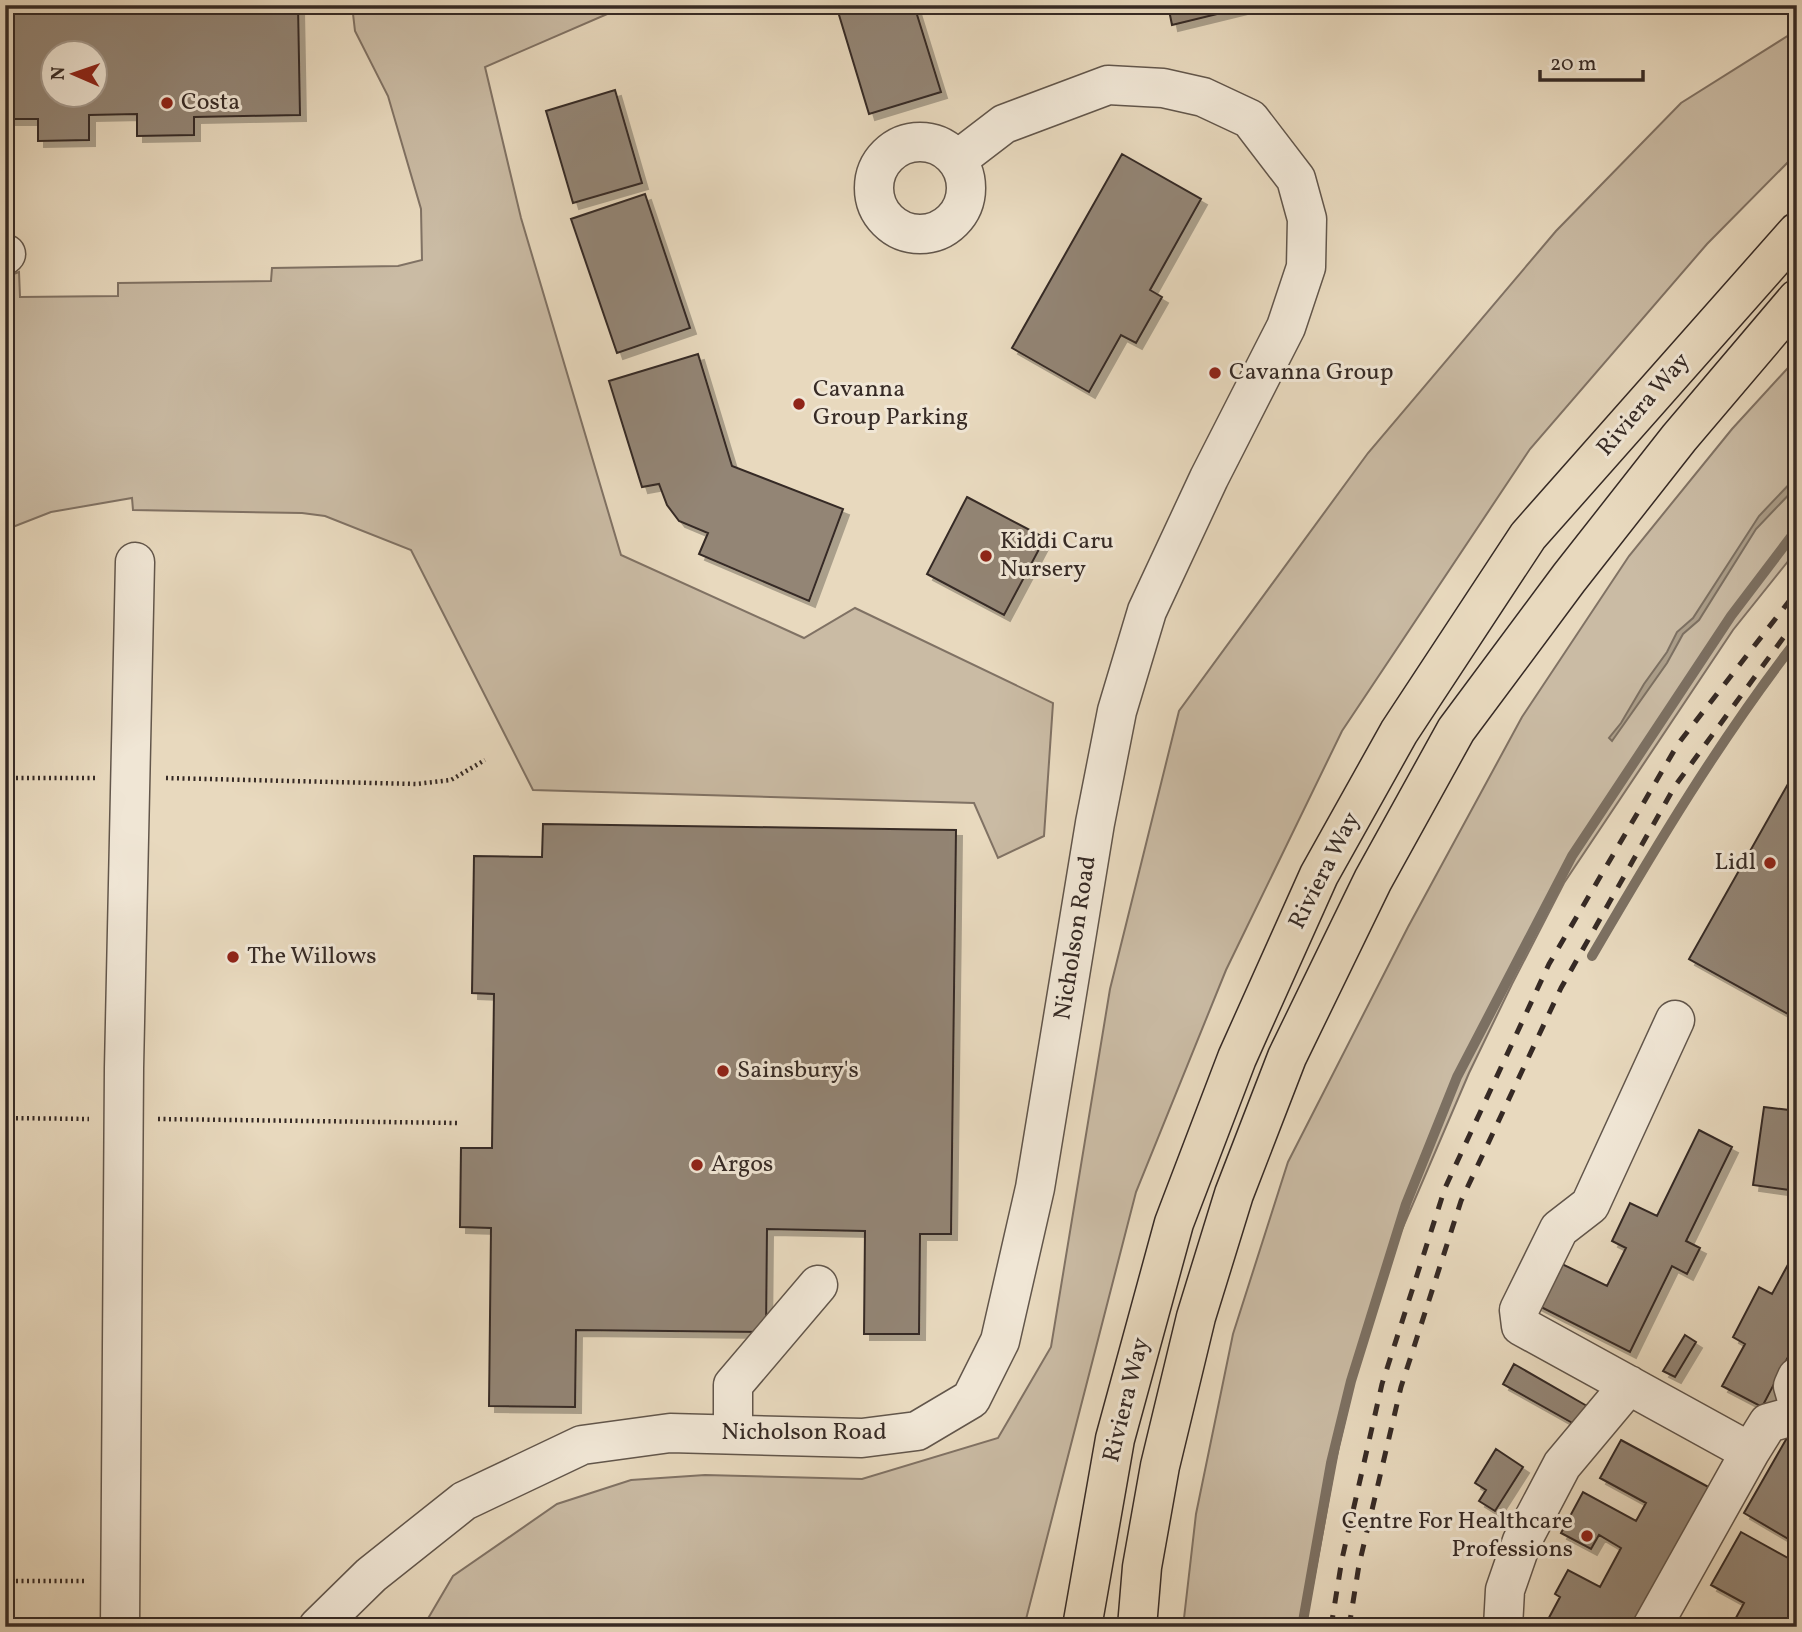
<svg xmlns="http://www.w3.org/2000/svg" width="1802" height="1632" font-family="Vollkorn,serif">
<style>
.green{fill:#cabba4;stroke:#807264;stroke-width:2}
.water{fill:#ab9e8a;stroke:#7c7062;stroke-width:2}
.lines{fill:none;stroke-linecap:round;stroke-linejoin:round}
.stream{stroke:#7c7062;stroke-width:10}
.building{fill:#938575;stroke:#362a25;stroke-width:2;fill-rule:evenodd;filter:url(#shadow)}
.minor-casing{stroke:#62564b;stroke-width:41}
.major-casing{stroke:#362a25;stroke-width:41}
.path{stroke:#362a25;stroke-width:4.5;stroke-dasharray:2 3.5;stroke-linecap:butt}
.minor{stroke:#f0e6d5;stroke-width:38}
.major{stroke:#e8d9be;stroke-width:38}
.rail{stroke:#362a25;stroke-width:5;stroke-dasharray:12 12;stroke-linecap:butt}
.poi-dot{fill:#8f2418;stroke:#f0e6d5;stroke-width:2.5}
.labels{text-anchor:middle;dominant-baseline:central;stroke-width:6;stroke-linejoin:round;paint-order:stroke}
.poi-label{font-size:24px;fill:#362a25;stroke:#f0e6d5;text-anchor:start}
.street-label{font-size:24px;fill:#362a25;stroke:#f0e6d5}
</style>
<defs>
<filter id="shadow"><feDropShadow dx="6" dy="6" stdDeviation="0" flood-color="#0004"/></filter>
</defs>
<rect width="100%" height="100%" fill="#e8d9be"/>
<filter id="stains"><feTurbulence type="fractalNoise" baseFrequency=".00286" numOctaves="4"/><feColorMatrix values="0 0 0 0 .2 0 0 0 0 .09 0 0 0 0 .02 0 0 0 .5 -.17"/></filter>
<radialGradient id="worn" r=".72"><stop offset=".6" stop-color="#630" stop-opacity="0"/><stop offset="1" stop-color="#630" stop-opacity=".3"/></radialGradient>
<path class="green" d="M352,5H628L485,67L521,218L621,555L804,638L855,608L1053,703L1044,836L998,858L974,803L533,790L411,550L325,516L302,513L133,510L132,498L51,512L5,530V305L11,302L5,290V277L19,272L20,297L118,296V283L271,281L272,268L398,266L422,260L421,209L388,96L355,31Z
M1797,30V153L1707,244L1530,449L1342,731L1226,970L1136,1192L1024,1627H423L453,1576L557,1504L631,1480L705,1475L862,1479L998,1438L1051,1347L1110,989L1179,711L1368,453L1556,231L1681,103Z
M1797,358V550L1733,630L1564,883L1512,984L1469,1073L1397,1241L1359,1360L1339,1446L1305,1627H1183L1196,1514L1233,1334L1288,1162L1408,927L1522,717L1629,556L1732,429Z"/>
<path class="water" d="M1797,476V486L1756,529L1699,620L1683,634L1667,663L1612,741L1609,738L1621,723L1644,684L1667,652L1677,632L1693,618L1759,516Z"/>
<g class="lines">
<path class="stream" d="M1592,956C1655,848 1720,739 1797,640
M1302,1627L1331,1463L1351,1381L1406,1204L1457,1077L1572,856L1731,616L1797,529"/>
</g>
<path class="building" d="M5,5H298L300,115L194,117V135L137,136V114L89,115V140L38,141V119H5ZM52,52H94V94H52Z
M836,5H914L941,92L869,114Z
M1168,5H1254L1172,25Z
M615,90L642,183L573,203L546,111Z
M1122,154L1201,199L1150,290L1162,297L1136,343L1121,335L1089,392L1012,348Z
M645,194L690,328L617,353L571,219Z
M698,354L732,466L843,509L809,601L699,554L708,533L679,521L667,505L659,484L642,487L609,381Z
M967,497L1045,538L1004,615L927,574Z
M1797,768V1019L1689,959Z
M543,824L956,830L951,1234H920L919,1334H864L865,1231L767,1229L766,1332L576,1330L575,1407L489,1406L491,1228L460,1227L461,1148H492L494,994L472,993L474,856L542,857Z
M1764,1107L1797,1111V1191L1753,1185Z
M1699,1130L1732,1147L1686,1241L1700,1248L1687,1274L1672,1266L1630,1352L1535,1304L1556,1261L1607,1286L1626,1248L1612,1241L1630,1203L1657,1216Z
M1797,1248V1340L1762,1407L1722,1386L1745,1344L1733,1337L1759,1287L1772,1294Z
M1685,1335L1696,1342L1675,1377L1663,1371Z
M1514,1364L1587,1406L1576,1425L1503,1384Z
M1788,1436L1797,1441V1501L1790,1513L1797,1517V1544L1744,1513Z
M1621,1440L1714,1490L1640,1627H1544L1560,1597L1555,1594L1568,1570L1600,1587L1621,1548L1599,1535L1591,1549L1561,1533L1583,1492L1636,1521L1646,1503L1600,1478Z
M1496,1449L1523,1467L1495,1511L1479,1501L1486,1490L1475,1483Z
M1741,1532L1797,1563L1796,1627H1731L1744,1603L1711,1585Z"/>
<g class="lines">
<defs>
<path id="minor" d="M874 188a46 46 0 1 1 92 0a46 46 0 1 1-92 0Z
M5,255L6,254
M1675,1020L1590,1205L1559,1229L1519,1310L1521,1326L1750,1452L1768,1423L1797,1415
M1797,1377L1793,1386L1797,1400
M733,1434V1385L818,1285
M120,1627L124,1068L135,562
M318,1627L371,1575L464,1501L582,1445L670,1433L862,1438L917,1431L971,1399L1000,1341L1035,1188L1095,823L1117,711L1147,611L1209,478L1286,327L1306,267L1307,219L1296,179L1250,119L1203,97L1163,88L1108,85L1004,124L957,160
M1503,1627L1505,1590L1522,1541L1562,1465L1629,1385
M1652,1627L1750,1452"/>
<path id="major" d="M1082,1627L1115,1439L1174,1223L1237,1058L1319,875L1399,732L1528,536L1797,232
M1137,1627L1142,1567L1160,1466L1196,1317L1234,1194L1287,1057L1373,880L1456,730L1569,578L1679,438L1797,299"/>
</defs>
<use href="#minor" class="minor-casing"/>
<use href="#major" class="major-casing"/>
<path class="path" d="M5,778H95
M166,778L416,784L451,780L485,760
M5,1118L89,1119
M158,1119L458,1123
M5,1581H86"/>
<use href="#minor" class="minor"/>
<use href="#major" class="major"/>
<path class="rail" d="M1331,1627L1342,1559L1382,1384L1445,1188L1549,964L1678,744L1797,591
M1349,1627L1359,1565L1401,1387L1461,1201L1561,988L1675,786L1797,619"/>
</g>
<g class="poi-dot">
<circle cx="167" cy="103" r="7"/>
<circle cx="1215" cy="373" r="7"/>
<circle cx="799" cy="404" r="7"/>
<circle cx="986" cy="556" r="7"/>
<circle cx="1770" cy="863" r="7"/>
<circle cx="233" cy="957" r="7"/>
<circle cx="723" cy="1071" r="7"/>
<circle cx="697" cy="1165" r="7"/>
<circle cx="1587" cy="1536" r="7"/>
</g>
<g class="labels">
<g class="poi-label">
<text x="181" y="103">Costa</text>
<text x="1229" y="373">Cavanna Group</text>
<text x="813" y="390">Cavanna<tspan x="813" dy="28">Group Parking</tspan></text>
<text x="1000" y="542">Kiddi Caru<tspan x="1000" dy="28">Nursery</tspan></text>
<text x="1756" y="863" text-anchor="end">Lidl</text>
<text x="247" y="957">The Willows</text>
<text x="737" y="1071">Sainsbury's</text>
<text x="711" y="1165">Argos</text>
<text x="1573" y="1522" text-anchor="end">Centre For Healthcare<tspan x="1573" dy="28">Professions</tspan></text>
</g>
<g class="street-label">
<text transform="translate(1644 405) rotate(-49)">Riviera Way</text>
<text transform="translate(1325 871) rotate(-63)">Riviera Way</text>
<text transform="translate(1076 938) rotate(-81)">Nicholson Road</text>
<text transform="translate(1127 1400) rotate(-76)">Riviera Way</text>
<text x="804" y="1433">Nicholson Road</text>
</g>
</g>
<rect width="1802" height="1632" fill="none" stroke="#e8d9be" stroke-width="28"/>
<rect x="7" y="7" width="1788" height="1618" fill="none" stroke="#362a25" stroke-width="3.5"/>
<rect x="14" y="14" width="1774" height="1604" fill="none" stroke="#362a25" stroke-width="2"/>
<g transform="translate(74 74) rotate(272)"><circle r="33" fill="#f0e6d5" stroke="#a69b8f" stroke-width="2"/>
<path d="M0-5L12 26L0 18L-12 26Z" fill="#8f2418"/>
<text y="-10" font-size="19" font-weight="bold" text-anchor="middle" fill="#362a25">N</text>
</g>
<path d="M1540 70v10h103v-10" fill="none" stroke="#362a25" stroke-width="3.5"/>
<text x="1550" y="70" font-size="21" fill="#362a25" stroke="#f0e6d5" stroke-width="5" paint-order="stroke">20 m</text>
<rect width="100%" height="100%" filter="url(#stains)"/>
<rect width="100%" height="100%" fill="url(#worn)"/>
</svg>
